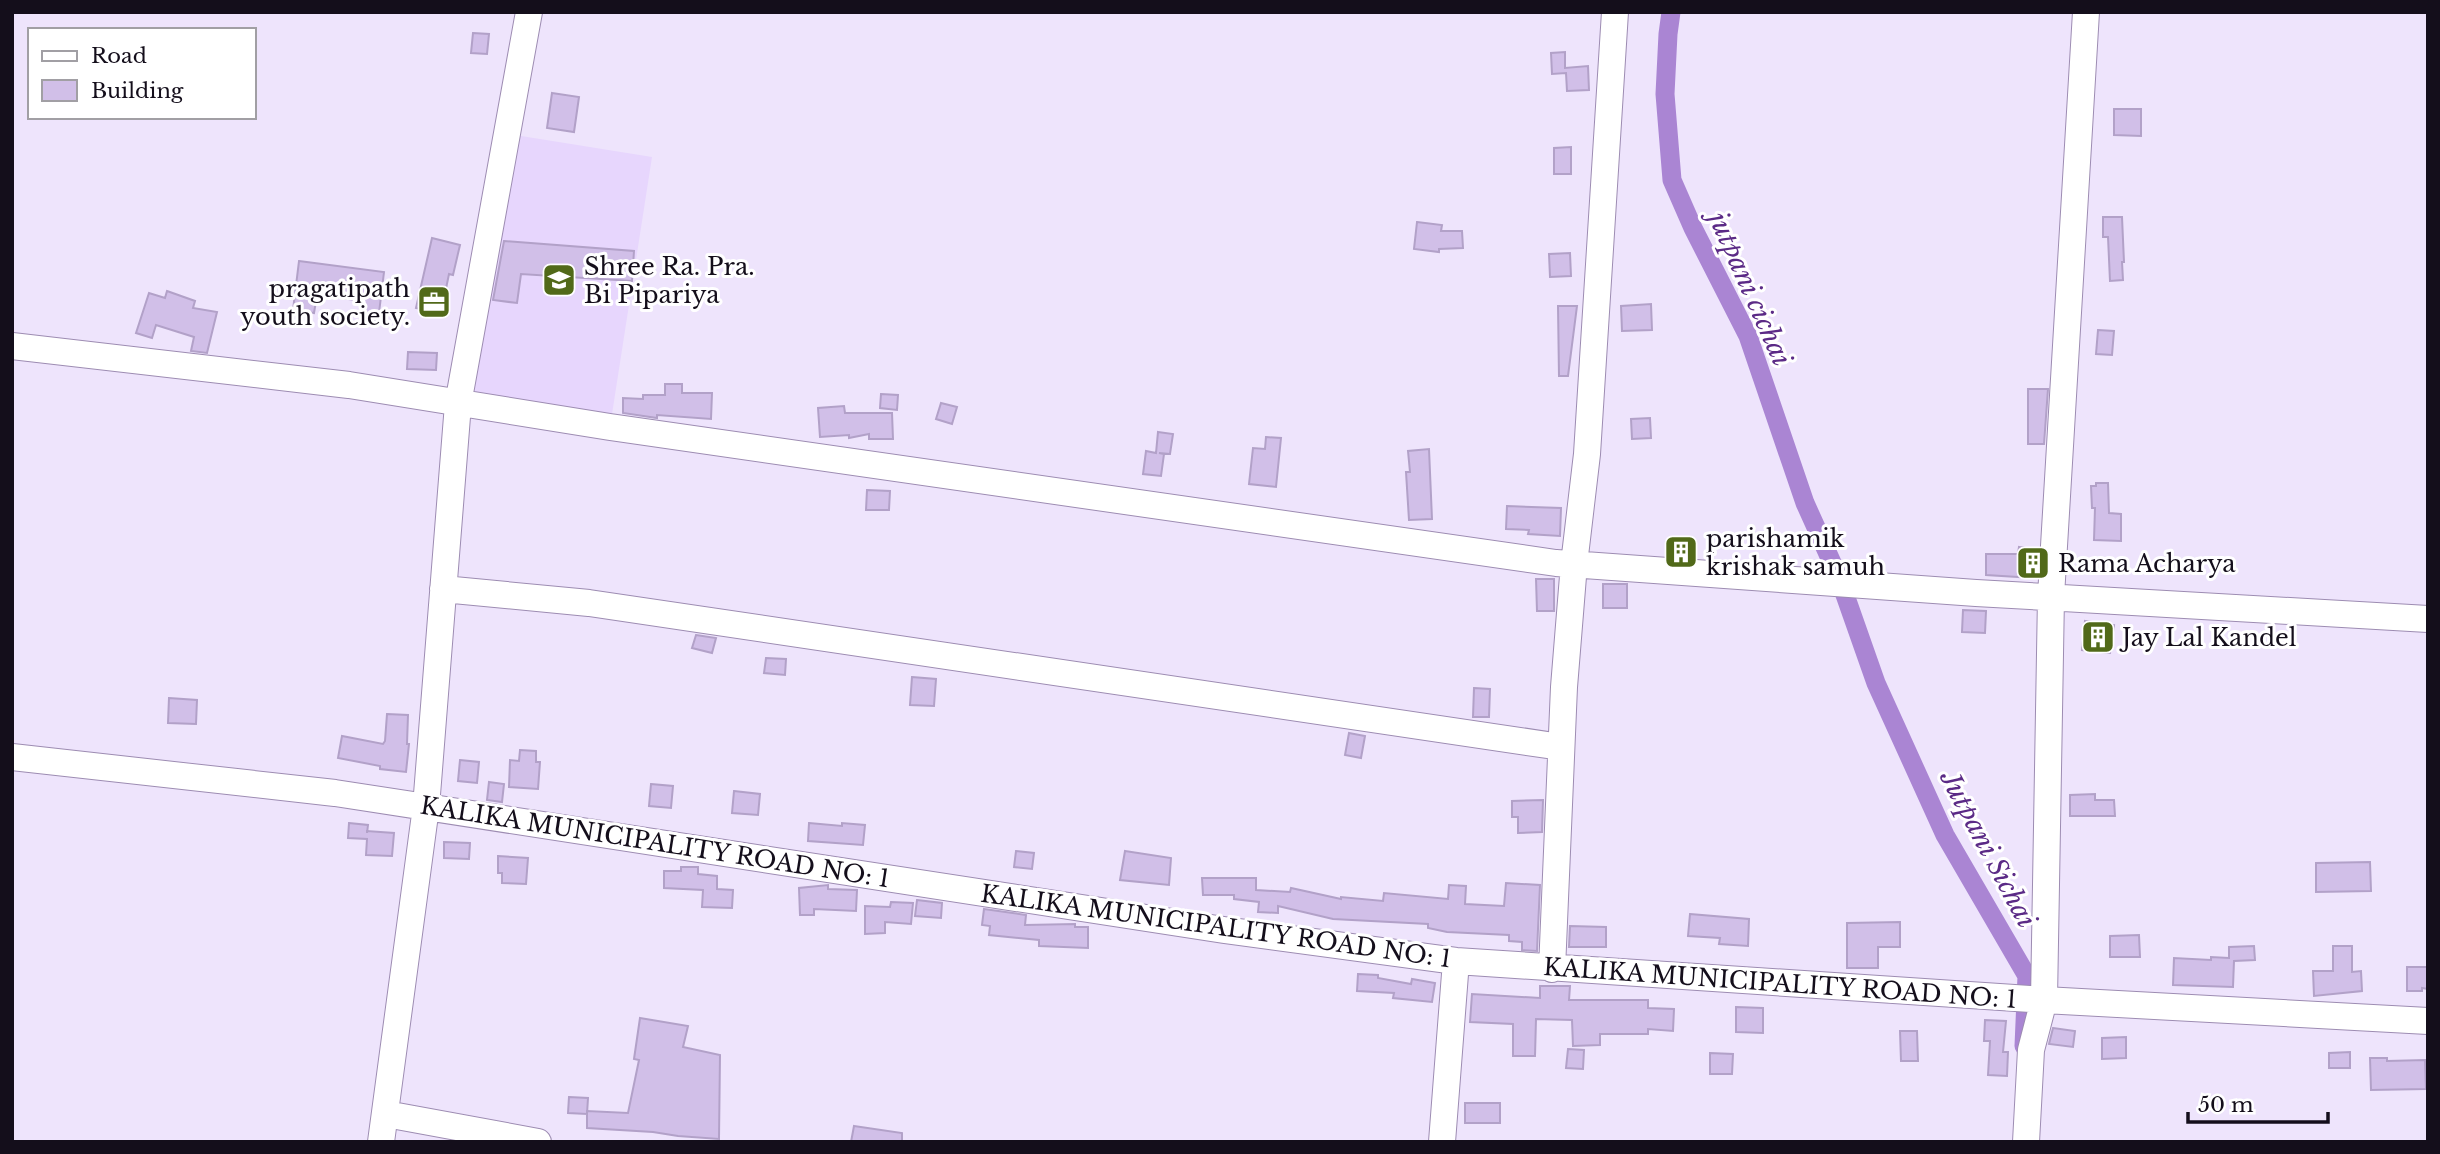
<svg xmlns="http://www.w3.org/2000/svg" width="2440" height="1154" font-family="'Libre Baskerville',serif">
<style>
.built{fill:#e7d6fd}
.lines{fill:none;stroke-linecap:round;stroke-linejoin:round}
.canal{stroke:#aa85d3;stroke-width:19}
.building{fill:#d1bfe8;stroke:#b2a1c8;stroke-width:2}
.minor-casing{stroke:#9d8cb2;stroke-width:28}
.minor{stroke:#fff;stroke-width:26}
.labels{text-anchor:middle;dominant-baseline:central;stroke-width:6;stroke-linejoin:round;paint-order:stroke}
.poi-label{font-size:24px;fill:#140e1b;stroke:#fff;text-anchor:start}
.street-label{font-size:24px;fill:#140e1b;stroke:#fff}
.water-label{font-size:26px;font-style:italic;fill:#5b2a86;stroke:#fff}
</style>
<rect width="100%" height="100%" fill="#eee4fc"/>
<path class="built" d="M515,135L652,157L610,427L458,404Z"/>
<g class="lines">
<path class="canal" d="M1671,12L1668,34L1665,94L1672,180L1693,228L1748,336L1805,503L1838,576
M1844,592L1876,683L1945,835L2027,976L2024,1046"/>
</g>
<path class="building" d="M473,33L489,34L487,54L471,53Z
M1565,52V68L1588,66L1589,90L1567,91L1566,73L1552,74L1551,53Z
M552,93L579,97L574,132L547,128Z
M2114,109H2141V136L2114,135Z
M1571,147V174H1554V148Z
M2103,217H2122L2124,262H2122L2123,280L2110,281L2108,237H2103Z
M1417,222L1442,225L1441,231H1462L1463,248L1439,249V252L1414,249Z
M432,238L460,245L453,275L449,274L441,313L416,308Z
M504,241L634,251L632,281L521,274L517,303L493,300Z
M1570,253L1571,276L1550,277L1549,254Z
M299,261L384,272L378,321L362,319L364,301L317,295L314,313L293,310Z
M167,291L195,301L193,308L217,312L207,353L191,351L194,337L156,325L152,338L136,333L149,293L165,298Z
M1651,304L1652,330L1622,331L1621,306Z
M1558,306H1577L1568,376H1559Z
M2098,330L2114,331L2112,355L2096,354Z
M408,352L437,353L436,370L407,369Z
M665,384H682V393H712L711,419L657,415V418L623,413V398L643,399V395H665Z
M2028,389H2048L2044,444H2028Z
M881,394L898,395L897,410L880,408Z
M941,403L957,407L952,424L936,419Z
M844,406L845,413H892L893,439H869V434L849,438V435L820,437L818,408Z
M1650,418L1651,438L1632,439L1631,419Z
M1158,432L1173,434L1170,454L1159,453L1164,454L1161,476L1143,474L1146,451L1156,453Z
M1266,437L1281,438L1276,487L1249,484L1253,448L1265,449Z
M1429,449L1432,519L1409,520L1406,472H1410L1408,451Z
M2096,483H2108L2109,513L2121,514V541L2094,540L2095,508H2092L2091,486H2096Z
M867,490L890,491L889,510H866Z
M1507,506L1561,508L1560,536L1528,534L1529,530L1506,529Z
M2019,547L2038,550L2036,578L1986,575V554H2018Z
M1536,579H1554V611H1537Z
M1603,584H1627V608H1603Z
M1963,610L1986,611L1985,633L1962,632Z
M2085,621L2114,625L2110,653L2082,650Z
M696,635L716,638L712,653L692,648Z
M766,658L786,659L785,675L764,673Z
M912,677L936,679L934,706L910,705Z
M1474,688L1490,689L1489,717H1473Z
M169,698L197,700L196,724L168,723Z
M387,714L408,715L407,744H409L406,772L380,769V766L338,758L342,736L383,744L385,741Z
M1349,733L1365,736L1361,758L1345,755Z
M520,750L536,751V762H540L538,789L509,787L510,760L519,761Z
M460,760L479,762L477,783L458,781Z
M489,782L504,784L502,802L487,800Z
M651,784L673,786L671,808L649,806Z
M734,791L760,794L758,815L732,813Z
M2095,794V800H2114L2115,816H2070V795Z
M1543,800L1542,832L1518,833V817H1512V801Z
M349,823L368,825L367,833V831L394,833L392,856L366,855L367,839L348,838Z
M809,823L842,826V823L865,825L863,845L808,841Z
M444,842L470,843L469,859L444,858Z
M1016,851L1034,853L1032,869L1014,867Z
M1125,851L1171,858L1169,885L1120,880Z
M498,856L528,858L526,884L502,883V873H498Z
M2370,862L2371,891L2316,892V863Z
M681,867H698V874L717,876V889L733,890L732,908L702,907L703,890L664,888V871H681Z
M1202,878H1256V890L1290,892L1291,888L1341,899V897L1383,901L1384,893L1448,899L1449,885L1466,886L1465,904L1504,906L1506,883L1540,885L1537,951L1522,950V942L1509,941V935L1447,932L1428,928V924L1333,919L1278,906V913L1258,912L1259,902L1234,899V895H1203Z
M828,885V889L857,890L856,911L814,909V915H800L799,888Z
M917,900L942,903L941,918L915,916Z
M891,902L913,903L911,924L885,922V933L865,934V906L890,907Z
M984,909L1026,915L1025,925L1075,924V927H1088V948L1039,946V940L989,935L990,926L982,925Z
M1690,914L1749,919L1748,946L1719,944L1720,938L1688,936Z
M1900,922V947H1878V968H1847V923Z
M1570,926L1606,927V947H1569Z
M2139,935L2140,957H2110V936Z
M2254,946L2255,960L2234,961L2233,987L2173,985L2174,958L2211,960V957L2229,958V947Z
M2333,946H2352V972L2361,971L2362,991L2314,996L2313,971H2333Z
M2407,967H2428V989L2422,988V991H2407Z
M1358,974L1378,975V978L1411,984L1412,979L1435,983L1432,1002L1393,998L1394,993L1357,991Z
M1540,986H1570L1569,1000H1648V1008L1674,1009L1673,1031L1648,1029V1034H1600V1045L1573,1046L1572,1020L1536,1019L1535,1056H1513V1024L1470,1022L1472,994L1540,998Z
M1736,1007L1763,1008V1033L1736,1032Z
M640,1018L688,1026L683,1047L720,1055L719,1139L678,1136L653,1132L587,1128V1111L628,1113L639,1060L634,1059Z
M1985,1020L2006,1021L2003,1052H2008L2007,1076L1988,1075L1990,1041H1984Z
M2053,1028L2075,1031L2073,1047L2049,1044Z
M1900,1031H1917L1918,1061H1901Z
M2126,1037V1058L2102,1059V1038Z
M1568,1049L1584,1050L1583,1069L1566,1068Z
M2350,1052V1068H2329V1053Z
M1710,1053L1733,1054L1732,1074H1710Z
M2370,1058H2387V1061L2425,1060L2426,1089L2371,1090Z
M569,1097L588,1098L587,1114L568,1113Z
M1465,1103H1500V1123H1465Z
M854,1126L902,1133V1142H851Z"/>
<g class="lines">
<defs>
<path id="minor" d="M12,346L349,385L610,427L1556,563L1976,593L2428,619
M443,589L589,603L1561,747
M12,757L335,793L1224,930L1456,961L2044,1000L2428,1021
M1552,969L1564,687L1574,564L1587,454L1615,12
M386,1114L538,1142
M381,1142L426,807L458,404L529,12
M1442,1142L1456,961
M2026,1142L2031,1050L2044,1000L2051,596L2086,12"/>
</defs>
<use href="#minor" class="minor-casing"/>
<use href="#minor" class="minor"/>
</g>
<defs>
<symbol id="school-square" viewBox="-11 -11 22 22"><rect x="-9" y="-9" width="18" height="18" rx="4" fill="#516919" stroke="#fff"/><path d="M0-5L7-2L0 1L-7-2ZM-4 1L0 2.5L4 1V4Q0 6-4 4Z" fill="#fff"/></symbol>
<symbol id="office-square" viewBox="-11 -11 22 22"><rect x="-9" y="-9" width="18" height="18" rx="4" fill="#516919" stroke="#fff"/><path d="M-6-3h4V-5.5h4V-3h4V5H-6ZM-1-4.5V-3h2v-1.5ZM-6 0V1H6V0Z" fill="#fff"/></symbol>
<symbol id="building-square" viewBox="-11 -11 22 22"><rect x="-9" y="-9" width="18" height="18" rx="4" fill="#516919" stroke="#fff"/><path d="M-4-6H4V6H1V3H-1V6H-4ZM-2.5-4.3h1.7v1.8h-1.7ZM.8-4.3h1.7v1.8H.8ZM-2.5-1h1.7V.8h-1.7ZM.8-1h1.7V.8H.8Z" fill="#fff"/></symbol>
</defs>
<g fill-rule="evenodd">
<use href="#school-square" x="540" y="261" width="38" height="38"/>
<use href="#office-square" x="415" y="283" width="38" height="38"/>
<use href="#building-square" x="1662" y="533" width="38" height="38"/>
<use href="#building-square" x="2014" y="544" width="38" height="38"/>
<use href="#building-square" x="2079" y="618" width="38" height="38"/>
</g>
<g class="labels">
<g class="poi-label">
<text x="584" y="266">Shree Ra. Pra.<tspan x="584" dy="28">Bi Pipariya</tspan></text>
<text x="410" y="288" text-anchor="end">pragatipath<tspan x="410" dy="28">youth society.</tspan></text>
<text x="1706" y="538">parishamik<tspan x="1706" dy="28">krishak samuh</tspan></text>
<text x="2058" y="563">Rama Acharya</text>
<text x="2122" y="637">Jay Lal Kandel</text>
</g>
<g class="street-label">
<text transform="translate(655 842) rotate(9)">KALIKA MUNICIPALITY ROAD NO: 1</text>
<text transform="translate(1216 926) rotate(8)">KALIKA MUNICIPALITY ROAD NO: 1</text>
<text transform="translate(1780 983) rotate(4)">KALIKA MUNICIPALITY ROAD NO: 1</text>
</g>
<g class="water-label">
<text transform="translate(1750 289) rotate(66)">jutpani cichai</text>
<text transform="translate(1988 849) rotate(62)">Jutpani Sichai</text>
</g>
</g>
<rect width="2440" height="1154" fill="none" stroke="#140e1b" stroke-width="28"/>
<rect x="28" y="28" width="228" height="91" fill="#ffffff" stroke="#a19fa4" stroke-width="2"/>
<rect x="42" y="51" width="35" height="10" fill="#ffffff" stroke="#a19fa4" stroke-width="2"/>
<text x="91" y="63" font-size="21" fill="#140e1b">Road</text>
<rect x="42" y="80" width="35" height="21" fill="#d1bfe8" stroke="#a19fa4" stroke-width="2"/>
<text x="91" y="98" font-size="21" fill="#140e1b">Building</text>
<path d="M2188 1112v10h140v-10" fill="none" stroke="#140e1b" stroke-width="3.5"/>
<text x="2198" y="1112" font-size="21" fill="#140e1b" stroke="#ffffff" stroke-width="5" paint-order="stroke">50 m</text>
</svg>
